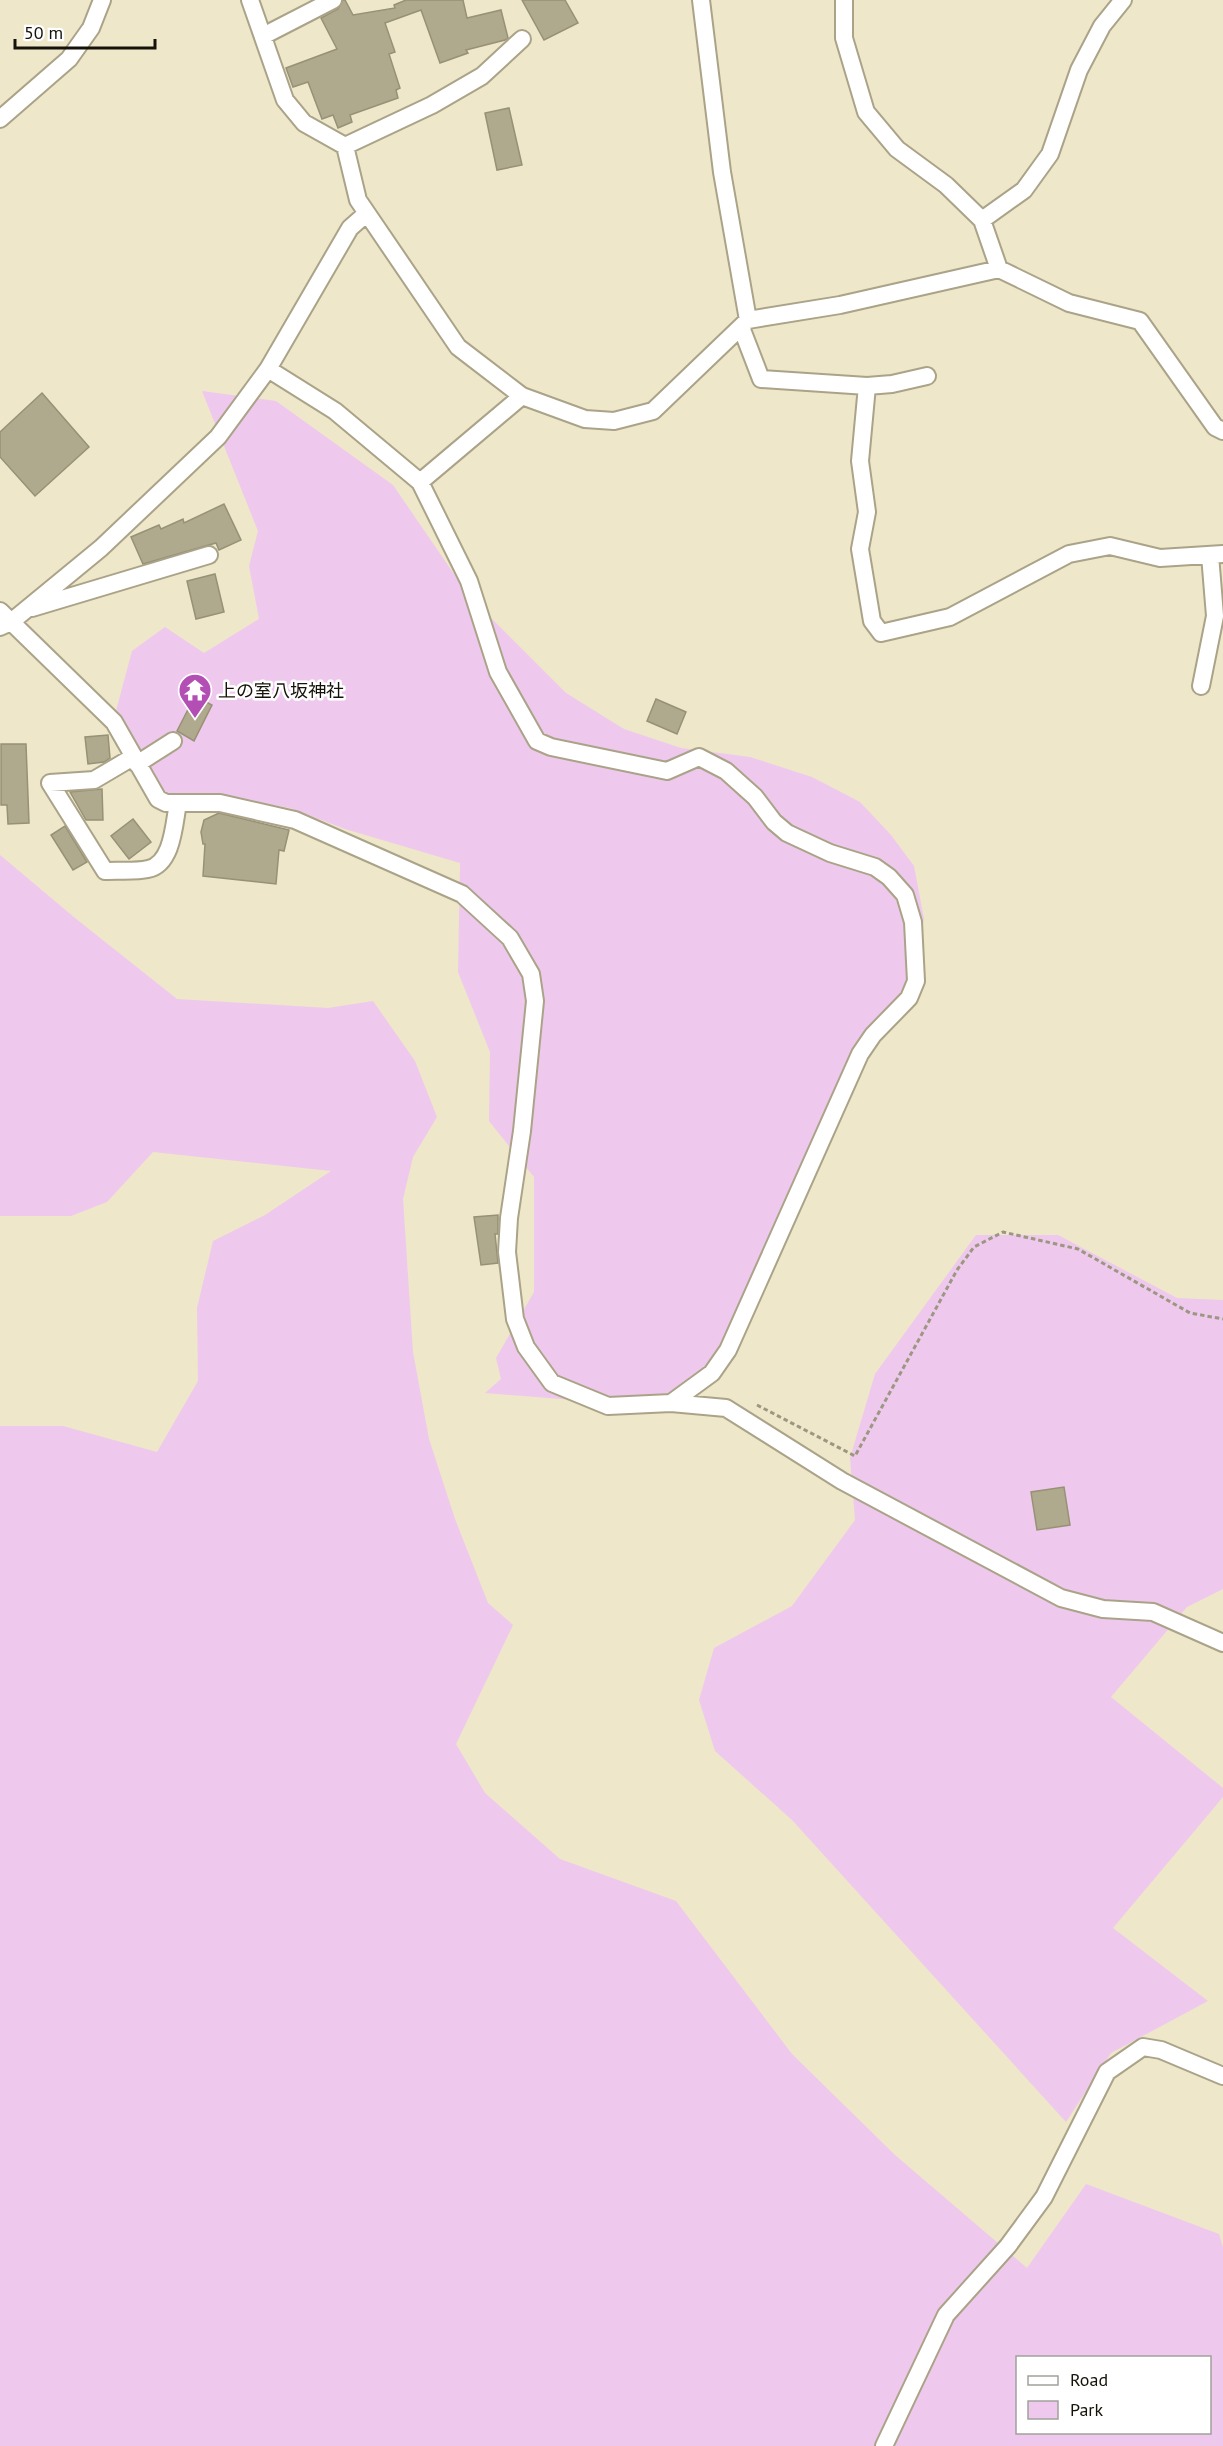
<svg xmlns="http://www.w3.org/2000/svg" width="1223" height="2446" font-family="'PT Sans','Noto Sans JP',sans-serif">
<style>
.green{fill:#eec9ed;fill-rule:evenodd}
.building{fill:#afa98d;stroke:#979176;stroke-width:1.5}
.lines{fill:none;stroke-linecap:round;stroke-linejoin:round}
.street-casing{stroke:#aaa388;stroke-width:20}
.path{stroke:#9c9781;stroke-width:3;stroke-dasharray:4.5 3;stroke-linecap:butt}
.street{stroke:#fff;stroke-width:16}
.labels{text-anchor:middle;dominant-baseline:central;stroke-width:5;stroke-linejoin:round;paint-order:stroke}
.poi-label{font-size:18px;fill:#151309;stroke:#fff;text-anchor:start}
</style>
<rect width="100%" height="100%" fill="#eee7ca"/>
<path class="green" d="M202,391L276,401L393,485L469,596L566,693L624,729L681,748L750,757L812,777L860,802L891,835L914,866L924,919L913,968L720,1351L700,1375L669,1398L636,1405L485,1393L501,1379L496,1358L534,1292V1177L489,1121L490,1052L458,972L460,863L345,829L290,808L218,795L166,793L116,711L132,651L165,627L204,653L259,619L249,566L258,531Z
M0,855L75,918L177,999L328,1008L373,1001L415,1061L437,1117L413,1157L403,1199L413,1352L429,1439L455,1519L488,1603L513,1625L456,1744L485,1793L560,1859L676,1901L792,2054L895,2155L1027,2268L1086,2184L1219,2234L1223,2247V2446H0V1426H63L157,1452L198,1381L197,1308L213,1241L265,1215L331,1171L153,1152L107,1202L71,1216H0ZM1018,2358H1210V2432H1018Z
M976,1235H1058L1177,1298L1223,1300V1589L1187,1607L1111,1697L1223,1788V1797L1113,1928L1208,2001L1111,2053L1066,2122L792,1820L715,1751L699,1700L714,1648L792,1606L855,1520L850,1458L875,1374Z"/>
<path class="building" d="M343,0H345L353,15L395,8L394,5L406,0H463L467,18L501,10L508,38L505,40L466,50L468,53L440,63L421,10L385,23L395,52L389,54L400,88L396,90L398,98L350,115L352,122L338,128L333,115L322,119L308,82L293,87L286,68L337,49L321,18L338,9Z
M522,0H565L578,23L544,40Z
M509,108L522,165L497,170L485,113Z
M42,393L89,447L35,496L0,457V432Z
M224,504L241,540L219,550L216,543L143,564L131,537L159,525L161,529L183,519L184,523Z
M215,574L224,612L196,619L187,581Z
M195,696L212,705L194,741L177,731Z
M656,699L686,712L677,734L647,721Z
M108,735L110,758L104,762L88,764L85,737Z
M1,744H26L29,823L8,824L7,805H1Z
M102,789L103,820H86L70,792Z
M219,813L289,830L284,851L279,850L276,884L203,876L205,844H203L201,832L204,820Z
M133,819L151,842L129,859L111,836Z
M65,826L87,862L73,870L51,835Z
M498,1215V1234H495L498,1263L481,1265L474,1217Z
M1064,1487L1070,1525L1037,1530L1031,1492Z"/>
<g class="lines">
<defs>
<path id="street" d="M250,0L285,100L304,123L345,146L358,200L458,347L522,396L585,419L614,421L653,411L748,320L840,305L999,269L1069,303L1140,321L1215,427L1223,431
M701,0L722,172L748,320
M844,0V38L866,112L897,149L946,185L982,220
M263,36L333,0
M0,119L69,59L91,28L102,0
M345,146L432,105L482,76L522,39
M999,269L982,220L1024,190L1050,154L1079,70L1102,26L1123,0
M741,327L761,379L867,386L860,461L867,512L860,549L872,621L881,633L950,617L1069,554L1110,546L1160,558L1223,554
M268,369L335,411L420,482
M867,386L892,384L927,376
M522,396L420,482L469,581L498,672L537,741L551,747L667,771L699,757L726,771L755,797L774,822L787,833L830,853L875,867L889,877L905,895L913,922L916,981L909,998L873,1035L860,1054L728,1350L712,1373L671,1403
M32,608L209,555
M0,611L114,722L158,799L166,803H220L295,820L462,894L510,938L531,974L535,1001L522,1131L509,1218L507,1252L515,1319L526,1347L552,1383L608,1406L671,1403L726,1408L842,1481L1061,1598L1103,1609L1153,1612L1223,1643
M0,627L11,622L101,548L218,437L268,369L350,228L367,213
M1201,686L1215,616L1210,555
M133,757L94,780L50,783L105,871C119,870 135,872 148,869C173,864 174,823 178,803
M137,764L173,741
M884,2446L946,2315L1008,2246L1044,2197L1107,2072L1143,2047L1161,2050L1223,2076"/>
</defs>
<use href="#street" class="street-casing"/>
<path class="path" d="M757,1405L855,1456L957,1270L974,1247L1003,1232L1078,1249L1190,1313L1223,1319"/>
<use href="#street" class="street"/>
</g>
<defs>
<symbol id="temple-pin" viewBox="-11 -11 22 30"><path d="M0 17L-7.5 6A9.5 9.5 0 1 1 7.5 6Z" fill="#b24eb4" stroke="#fff"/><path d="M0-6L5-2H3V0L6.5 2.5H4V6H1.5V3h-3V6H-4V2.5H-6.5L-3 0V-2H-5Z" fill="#fff"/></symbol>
</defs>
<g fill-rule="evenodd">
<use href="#temple-pin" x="176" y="671" width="38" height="52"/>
</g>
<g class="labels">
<g class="poi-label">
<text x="218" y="690">上の室八坂神社</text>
</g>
</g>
<rect x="1016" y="2356" width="195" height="78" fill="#ffffff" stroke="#a1a19d" stroke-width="1.5"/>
<rect x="1028" y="2376" width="30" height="9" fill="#ffffff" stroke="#a1a19d" stroke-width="1.5"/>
<text x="1070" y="2386" font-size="18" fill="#151309">Road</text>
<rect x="1028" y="2401" width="30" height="18" fill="#eec9ed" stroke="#a1a19d" stroke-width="1.5"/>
<text x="1070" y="2416" font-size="18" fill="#151309">Park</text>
<path d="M15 39v9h140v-9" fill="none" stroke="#151309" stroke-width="3"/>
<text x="24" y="39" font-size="18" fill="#151309" stroke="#ffffff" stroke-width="4.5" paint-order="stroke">50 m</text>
</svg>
